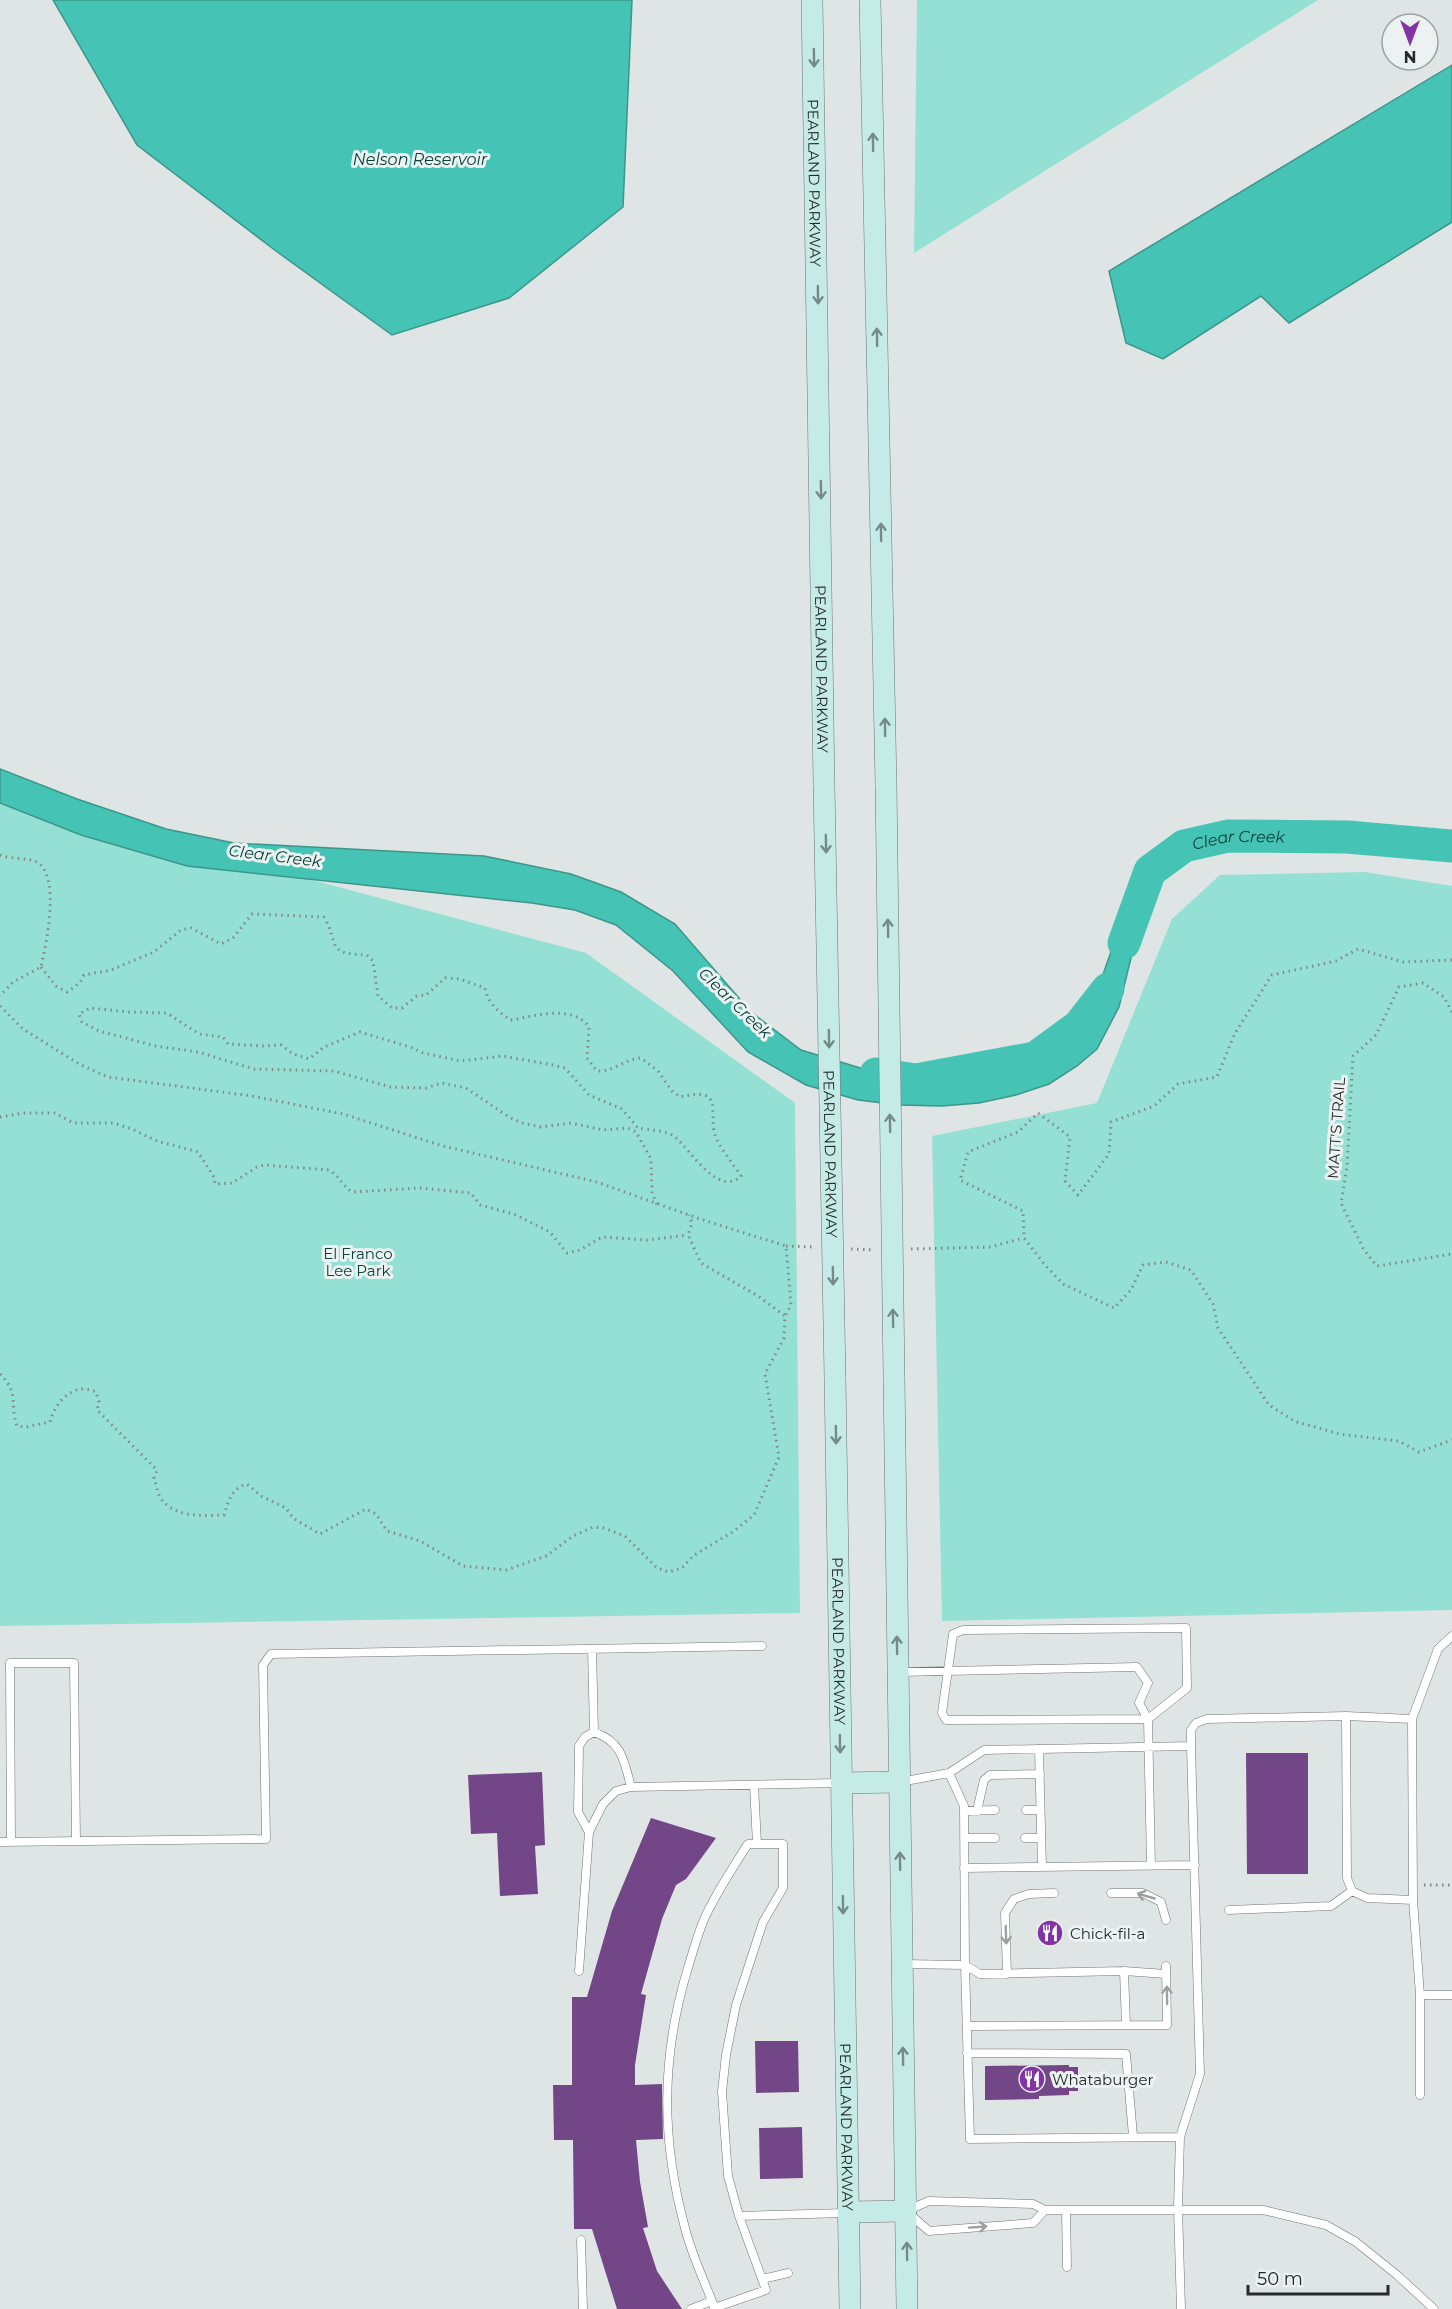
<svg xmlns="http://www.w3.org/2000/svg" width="1452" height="2309" font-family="Montserrat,sans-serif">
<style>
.green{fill:#94e0d5}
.water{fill:#45c4b5;stroke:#3c968b;stroke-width:1.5}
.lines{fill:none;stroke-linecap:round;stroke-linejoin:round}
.river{stroke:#45c4b5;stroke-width:33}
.building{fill:#724687}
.lane-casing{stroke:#6e7473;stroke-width:9}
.secondary-casing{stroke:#6e7473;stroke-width:22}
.path{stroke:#838887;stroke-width:3;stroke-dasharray:1.5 4.5;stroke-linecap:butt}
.lane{stroke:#fff;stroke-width:8}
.secondary{stroke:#c4ebe6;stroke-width:21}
.secondary-bridge-casing{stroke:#6e7473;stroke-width:22;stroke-linecap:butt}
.secondary-bridge{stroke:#c4ebe6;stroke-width:21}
.oneway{stroke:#768a88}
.oneway2{stroke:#9e9f9f}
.labels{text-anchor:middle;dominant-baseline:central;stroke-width:6;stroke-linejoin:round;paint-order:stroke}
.street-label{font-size:15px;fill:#272a29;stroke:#ebf2f1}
.park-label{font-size:15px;fill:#0a443d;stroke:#ebf2f1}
.poi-label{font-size:15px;fill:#272a29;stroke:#ebf2f1;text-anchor:start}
.water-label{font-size:16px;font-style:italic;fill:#06413b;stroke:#ebf2f1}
</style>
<rect width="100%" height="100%" fill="#dee5e4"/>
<path class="green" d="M917,0H1318L914,253Z
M0,780L173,843L586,953L795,1103L800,1613L0,1626Z
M1365,872L1452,886V1610L942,1621L932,1136L1097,1103L1172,919L1220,875Z"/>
<path class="water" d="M53,0H632L623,207L509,298L392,335L276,251L137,145Z
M1452,65V222L1289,323L1261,296L1163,359L1126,343L1109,271Z
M0,769L77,799L166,829L234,843L484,856L571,874L621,892L675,924L751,1012L801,1050L867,1070L932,1081L969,1082L1013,1073L1042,1064L1072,1041L1095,997L1118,932L1135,894L1144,905L1119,1007L1097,1049L1077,1066L1049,1084L1016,1095L979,1103L942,1106L900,1105L858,1100L806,1085L748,1052L673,971L616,925L575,910L532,903L187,866L81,835L0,803Z"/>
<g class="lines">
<g class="river">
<path id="s1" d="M1124,943L1150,871L1184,846L1228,836L1347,837L1452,846"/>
<path d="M876,1074L916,1080L1035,1058L1079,1026L1108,989"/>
</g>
</g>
<path class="building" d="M1246,1753H1308V1874H1247Z
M542,1772L545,1845L535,1846L538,1894L500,1896L497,1833L471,1834L468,1775Z
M651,1818L716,1838L686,1879L676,1885L662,1919L641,1994L646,1995L635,2065V2085L662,2084L663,2139L636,2140L640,2182L648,2227L643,2228L657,2271L682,2309H617L592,2229H574L573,2140H554L553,2085H572V1997H587L612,1911Z
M755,2041H798L799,2092L756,2093Z
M1069,2065V2067H1078V2091H1069V2095L1039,2096V2099L985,2100V2066Z
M802,2127L803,2178L760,2179L759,2128Z"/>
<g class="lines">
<defs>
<path id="lane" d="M1186,1628L1187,1688L1148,1719L946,1720L942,1713L953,1634L963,1630Z
M592,1649L594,1732
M899,1672L1137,1667L1148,1683L1139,1703L1148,1719L1151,1866
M1346,1716L1347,1878L1352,1891L1367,1898L1413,1900
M1191,1746V1730L1196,1723L1207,1719L1346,1716L1412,1719
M1039,1749L1042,1867
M949,1773L964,1806L965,1965L980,1974L1124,1971L1126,2025
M900,1782L949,1773L984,1750L1191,1746L1200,2074L1180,2137L1178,2208L1181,2309
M754,1785L757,1844
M1026,1810H1040
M964,1811L995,1810
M977,1811L984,1780L990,1775L1040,1774
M589,1832L578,1812L579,1746L585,1737L594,1732C622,1742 624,1760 631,1787
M964,1838H995
M1025,1838H1041
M0,1842L266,1839L263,1665L271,1654L762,1646
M11,1842L10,1663H74L76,1841
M964,1868L1195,1865
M1111,1893H1143L1161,1902L1166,1920
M1229,1910L1331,1906L1352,1891
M903,1964L965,1965L970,2139L1180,2137
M579,1971L589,1832L603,1804L616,1791L631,1787L839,1783
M1124,1971L1166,1974
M1007,1974L1005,1913L1014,1899L1029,1894L1054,1893
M1420,1995H1452
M967,2026L1167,2025L1166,1966
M967,2053L1126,2054L1133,2136
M1420,2095V1995L1413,1900L1412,1719L1438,1649L1452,1636
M1045,2210L1033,2223L929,2231L906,2211L929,2201L1033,2204L1045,2210H1263L1326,2225L1356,2242L1397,2275L1434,2309
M1066,2210L1067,2267
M739,2216L846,2213
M581,2240L583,2309
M762,2279L788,2273
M714,2308L766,2290L739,2216L728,2176L722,2092L726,2055L736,2005L763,1922L783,1888V1844H748C733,1867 718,1890 706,1915C698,1932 693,1952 687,1971C661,2058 661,2140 685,2228C692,2256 705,2282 715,2309
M691,2309L712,2301"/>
<g id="secondary">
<path id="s2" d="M812,0L824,785"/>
<path d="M870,0L886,785"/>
<path id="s3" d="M835,1377L850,2309"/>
<path d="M894,1377L907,2309"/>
<path d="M841,1783L898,1782"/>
<path d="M849,2212L906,2211"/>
</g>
</defs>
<use href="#lane" class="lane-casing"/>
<use href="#secondary" class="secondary-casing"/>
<path class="path" d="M0,855C10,859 29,858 37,862C61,876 46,946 41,967L13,982L0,996
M1452,960L1403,962L1358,949L1336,961L1272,975L1235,1033L1217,1077L1178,1084L1154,1106L1111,1122L1109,1154L1078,1195L1065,1181L1070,1137L1038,1113L1018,1132L968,1152L960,1180L1023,1211L1024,1238L1045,1265L1063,1284L1114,1308L1131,1290L1143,1265L1166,1262L1191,1270L1213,1304L1218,1328L1269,1405L1294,1421L1339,1434L1399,1441L1419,1452L1452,1440
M41,967L56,986L67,992L80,983L84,975L111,970L154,952L181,930L191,928L221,944L233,938L252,914L324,917C340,944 324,954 367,955L373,961L378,996L392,1008H402L417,996L426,995L445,978L460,979L485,988C488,1003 499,1013 511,1020C534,1016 573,1004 589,1027L587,1058L597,1071C613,1072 625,1059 641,1058L658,1071L672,1091L680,1097C726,1086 708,1112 715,1135C719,1147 734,1165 741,1176C718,1198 690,1149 675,1137C667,1130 648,1130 638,1128L622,1109L589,1095L565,1068L553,1065L503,1056L461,1061L423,1053L413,1048L360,1032L324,1047L309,1059L293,1054L281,1045L264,1046L228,1044L223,1037L199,1034L167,1013L129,1012L90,1008L79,1014L82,1022L99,1031L156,1046L198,1052L254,1069L334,1071L390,1087L426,1088L442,1083L466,1088L509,1117L522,1123L541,1127L571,1123L603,1130L628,1128L636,1132L651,1159L652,1192L657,1205
M0,1006L23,1029L79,1064L108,1077L252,1096L343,1114L443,1146L597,1182L700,1219L786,1246L791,1305L785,1316
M1452,1012L1444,997L1423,983L1399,987L1376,1035L1353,1056L1347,1167L1341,1203L1364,1250L1377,1266L1452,1254
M0,1117L24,1113H55L73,1123H113L132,1129L157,1141L198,1152L214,1177L215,1184L232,1183L257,1167L265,1165L329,1170C339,1175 342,1186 352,1192L420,1188L471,1193L480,1205L514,1214L550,1232L567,1253L580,1250L602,1237L647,1240L688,1235
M786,1246L814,1247
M851,1249L874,1250
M911,1249L991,1247L1023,1238
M0,1374C20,1394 9,1403 17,1426L26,1427L50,1422C55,1402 74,1381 96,1392L99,1402L97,1410L157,1470L154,1478C156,1484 157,1491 160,1497C173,1518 203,1516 224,1515C229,1500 231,1489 247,1484L261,1496L286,1508L293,1518L320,1534L366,1509L376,1514L387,1531L420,1541L463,1566L506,1570L546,1556L573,1536L593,1527L603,1528L625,1536L656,1567L668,1572L682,1568L693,1556L734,1531L754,1515L779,1457L765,1374L784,1338L785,1316L758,1296L701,1263L688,1235L692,1223L689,1215
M1424,1885H1452"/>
<use href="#lane" class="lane"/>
<use href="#secondary" class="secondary"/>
<defs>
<g id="secondary-bridge">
<path id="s4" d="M824,785L835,1377"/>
<path d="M886,785L894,1377"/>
</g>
</defs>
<use href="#secondary-bridge" class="secondary-bridge-casing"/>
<use href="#secondary-bridge" class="secondary-bridge"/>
</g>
<defs><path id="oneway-shaft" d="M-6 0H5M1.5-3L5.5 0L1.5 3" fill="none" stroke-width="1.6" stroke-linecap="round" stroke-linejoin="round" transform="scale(1.5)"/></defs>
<g class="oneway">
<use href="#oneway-shaft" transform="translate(814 58) rotate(89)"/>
<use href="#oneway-shaft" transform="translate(873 142) rotate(-91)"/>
<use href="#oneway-shaft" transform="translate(818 295) rotate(89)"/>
<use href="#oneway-shaft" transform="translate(877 337) rotate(-91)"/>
<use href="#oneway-shaft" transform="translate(821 490) rotate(89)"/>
<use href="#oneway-shaft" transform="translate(881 532) rotate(-91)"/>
<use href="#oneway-shaft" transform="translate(885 727) rotate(-91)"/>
<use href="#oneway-shaft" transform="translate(826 844) rotate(89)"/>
<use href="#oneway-shaft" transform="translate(888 928) rotate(-91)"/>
<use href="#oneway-shaft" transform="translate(829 1039) rotate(89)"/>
<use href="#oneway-shaft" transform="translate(890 1123) rotate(-91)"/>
<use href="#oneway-shaft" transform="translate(833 1276) rotate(89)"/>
<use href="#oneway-shaft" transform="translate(893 1318) rotate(-91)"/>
<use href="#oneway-shaft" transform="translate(836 1435) rotate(89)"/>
<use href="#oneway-shaft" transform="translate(897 1645) rotate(-91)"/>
<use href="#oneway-shaft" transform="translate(840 1744) rotate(89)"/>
<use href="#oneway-shaft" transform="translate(900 1861) rotate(-91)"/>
<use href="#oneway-shaft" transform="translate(843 1905) rotate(89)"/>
<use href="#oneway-shaft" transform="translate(903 2056) rotate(-91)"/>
<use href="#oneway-shaft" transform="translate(907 2251) rotate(-91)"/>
</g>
<g class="oneway2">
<use href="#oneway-shaft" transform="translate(1146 1896) rotate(-164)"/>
<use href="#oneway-shaft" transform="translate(1006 1935) rotate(88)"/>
<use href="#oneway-shaft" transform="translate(1167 1995) rotate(-91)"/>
<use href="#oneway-shaft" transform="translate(978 2227) rotate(-4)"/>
</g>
<defs>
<symbol id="restaurant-disc" viewBox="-11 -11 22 22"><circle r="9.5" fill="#8334a4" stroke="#ebf2f1"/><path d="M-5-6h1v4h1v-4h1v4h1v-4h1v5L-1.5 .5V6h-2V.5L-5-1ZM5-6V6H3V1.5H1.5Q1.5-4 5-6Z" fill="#fff"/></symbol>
</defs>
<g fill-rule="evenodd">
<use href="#restaurant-disc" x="1035" y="1918" width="30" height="30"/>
<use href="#restaurant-disc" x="1017" y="2064" width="30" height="30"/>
</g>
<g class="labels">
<g class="street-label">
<text stroke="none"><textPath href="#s2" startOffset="183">PEARLAND PARKWAY</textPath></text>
<text stroke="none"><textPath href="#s2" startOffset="669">PEARLAND PARKWAY</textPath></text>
<text transform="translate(1336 1128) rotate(-86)">MATT'S TRAIL</text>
<text stroke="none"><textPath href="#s4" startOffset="369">PEARLAND PARKWAY</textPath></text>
<text stroke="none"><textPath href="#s3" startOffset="264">PEARLAND PARKWAY</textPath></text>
<text stroke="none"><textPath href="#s3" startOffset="750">PEARLAND PARKWAY</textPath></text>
</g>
<g class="park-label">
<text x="358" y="1253">El Franco<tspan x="358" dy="17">Lee Park</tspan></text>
</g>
<g class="poi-label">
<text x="1070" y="1933">Chick-fil-a</text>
<text x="1052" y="2079">Whataburger</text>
</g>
<g class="water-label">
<text x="420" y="159">Nelson Reservoir</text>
<text stroke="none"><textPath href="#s1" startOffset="174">Clear Creek</textPath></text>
<text transform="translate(275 856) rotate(7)">Clear Creek</text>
<text transform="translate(735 1003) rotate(44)">Clear Creek</text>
</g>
</g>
<g transform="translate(1410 42) rotate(180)"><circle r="28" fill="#ebf2f1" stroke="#9da2a1" stroke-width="1.5"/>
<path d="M0-4.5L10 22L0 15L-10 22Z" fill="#8334a4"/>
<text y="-9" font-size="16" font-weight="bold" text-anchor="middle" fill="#272a29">N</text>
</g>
<path d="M1248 2285v9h140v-9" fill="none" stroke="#272a29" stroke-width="3"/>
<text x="1257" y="2285" font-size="18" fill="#272a29" stroke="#ebf2f1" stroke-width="4.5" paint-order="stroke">50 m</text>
</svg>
